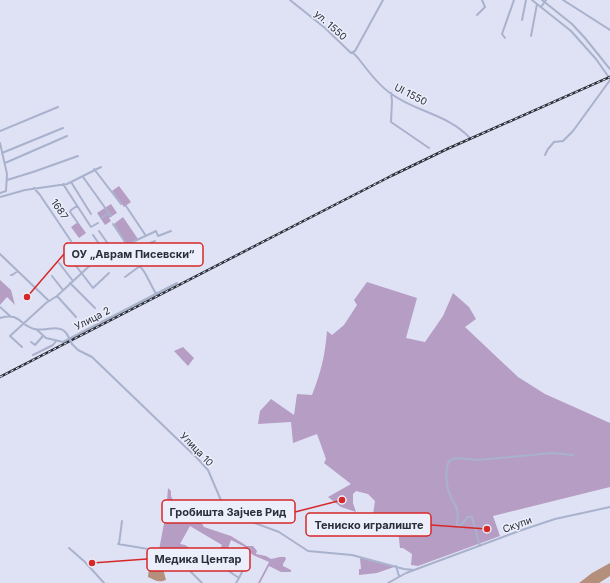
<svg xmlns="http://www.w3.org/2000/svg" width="610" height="583" font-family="Inter,sans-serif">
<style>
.green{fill:#b69dc4}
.water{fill:#b38f7c}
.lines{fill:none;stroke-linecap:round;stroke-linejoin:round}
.minor{stroke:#a9b2cd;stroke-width:2}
.rail-casing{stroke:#2a303a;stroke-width:2.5}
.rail{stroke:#eceefb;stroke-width:1;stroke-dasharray:3;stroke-linecap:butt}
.minor-bridge{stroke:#a9b2cd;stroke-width:2}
.labels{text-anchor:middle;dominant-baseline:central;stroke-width:3;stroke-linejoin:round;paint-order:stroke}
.street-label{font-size:10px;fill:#2a303a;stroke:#eceefb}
.leader{fill:none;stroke:#d62828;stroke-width:1.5}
.callout-dot{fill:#d62828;stroke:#eceefb;stroke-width:1.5}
.callout{fill:#eceefb;stroke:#d62828;stroke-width:1.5}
.callout-label{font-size:11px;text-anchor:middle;font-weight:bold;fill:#2a303a}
</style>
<rect width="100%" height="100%" fill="#dfe2f4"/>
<path class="green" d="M119,186L131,202L124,207L112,191Z
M111,204L117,213L109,218L111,221L105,225L97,213Z
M123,217L138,239L127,244L114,224Z
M78,222L86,233L79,238L71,227Z
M0,280L11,290L15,305L7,297L0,305Z
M367,282L417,298L406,338L425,342L443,316L453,293L469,307L476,319L465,327L518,377L545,394L610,423V487L493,516L500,536L418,566L411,565L412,554L403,548H400L398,530L372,521L375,501L368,494L356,491L353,494V503L356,512L341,507L328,497L351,484L324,463L326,459L317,434L293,443L291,422L258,424L260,411L271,399L294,415L297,394L312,395C321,372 325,356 327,331L332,335L344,325L357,305L354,300Z
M183,347L194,358L188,366L174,351Z
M168,488L171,491C169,505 186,506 193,515L197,514L199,511L198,517L204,527L231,536L247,546H253L257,551L256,554L266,556L271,559L280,557H285L286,559L283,564V566L291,570V572H281L269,566L260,583H258L269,562L253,555L243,546L231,540L225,557L218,553L222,545L190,526L180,544L185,545L202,556L189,571L172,553L159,550L166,513Z
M360,558L394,567L377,573L359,575V569H361Z"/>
<path class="water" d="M154,555L157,557L160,556L162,559L164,557L165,561L162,565L166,580C158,583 155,580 148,577L149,567L153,563L151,557Z
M610,563V576L599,583H579L592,573Z"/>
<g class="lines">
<path class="minor" d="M290,0L325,28L351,53L355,51L383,0
M532,0L571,31L596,59L610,79
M542,0L572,24L585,38L610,69
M563,0L610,30
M477,15L485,7L482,0
M522,20L526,0
M531,36L537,4
M505,38L502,34L514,0
M353,53C358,57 361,62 365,67C372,76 380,86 390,93C415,112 448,114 470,138
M391,93L392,101L391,122L429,148
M0,131L58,107
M0,143L7,174L6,191L0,193
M2,153L63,128
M545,155L548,149L554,142L563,141L573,131L610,80
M5,163L67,136
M94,169L121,204
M83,177L111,216
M7,180L33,172L78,156
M71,182L91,214
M63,184L91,227L98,223
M34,188L40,195L71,241
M0,197L25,190L67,184L101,167
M77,206L71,210L70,212L78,223
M126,206L146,236
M101,218L109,213
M113,224L127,245
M99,231L113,251
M93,235L106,254
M126,246L145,273L156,294
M130,251L155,241
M0,254L49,301
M70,258L93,288L109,273
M59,263L73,281
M139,264L157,256
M117,265L131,253
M11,275H12L18,271
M52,276L63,290
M125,277L140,266
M70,283L95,308
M57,296L76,317
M0,307L10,316
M0,318C20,312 19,325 34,329C45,332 62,322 68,336
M36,329L46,338L63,342L177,283
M31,342L35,345L43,336
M72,344L78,350L92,357L198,459L208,470L223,505L229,511L236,516L279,532L308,551L352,555L404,569L414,570
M22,347L10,336L46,303L57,296L98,258L154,232L156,231L158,236L171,231
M33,355L53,345L56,341
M118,544L172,553L202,583
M119,544L122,521
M480,546L472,517H468L460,526L457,525C457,519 459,515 457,509C455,504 452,500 450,495C446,486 445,469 449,461L456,458L478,460L552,453L573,455
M69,548L85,562L104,583
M396,566L399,576
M227,570L239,578L236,583
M239,578L243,570V568
M388,583L406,573L519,531L555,519L610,507"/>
<defs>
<path id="rail" d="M0,377L391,176L447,149L610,77"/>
</defs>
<use href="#rail" class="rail-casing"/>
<use href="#rail" class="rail"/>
<path class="minor-bridge" d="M541,7L546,0
M68,336L72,344"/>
</g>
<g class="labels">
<g class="street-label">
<text transform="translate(331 25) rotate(42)">ул. 1550</text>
<text transform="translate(411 94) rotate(27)">Ul 1550</text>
<text transform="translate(60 209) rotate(56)">1687</text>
<text transform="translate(92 318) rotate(-27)">Улица 2</text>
<text transform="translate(197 449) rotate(46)">Улица 10</text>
<text transform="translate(517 524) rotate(-20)">Скупи</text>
</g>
</g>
<path class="leader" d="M27 297L64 254M342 500L295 512M487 529L431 525M92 563L147 559"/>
<g class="callout-dot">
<circle cx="27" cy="297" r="4"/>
<circle cx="342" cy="500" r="4"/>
<circle cx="487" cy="529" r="4"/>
<circle cx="92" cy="563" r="4"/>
</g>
<g class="callout">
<rect x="64" y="243" width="139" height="23" rx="4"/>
<rect x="162" y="500" width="133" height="23" rx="4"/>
<rect x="306" y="513" width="125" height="23" rx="4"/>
<rect x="147" y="548" width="103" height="23" rx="4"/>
</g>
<g class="callout-label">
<text x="133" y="258">ОУ „Аврам Писевски“</text>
<text x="228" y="516">Гробишта Зајчев Рид</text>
<text x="369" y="529">Тениско игралиште</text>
<text x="198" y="563">Медика Центар</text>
</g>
</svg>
